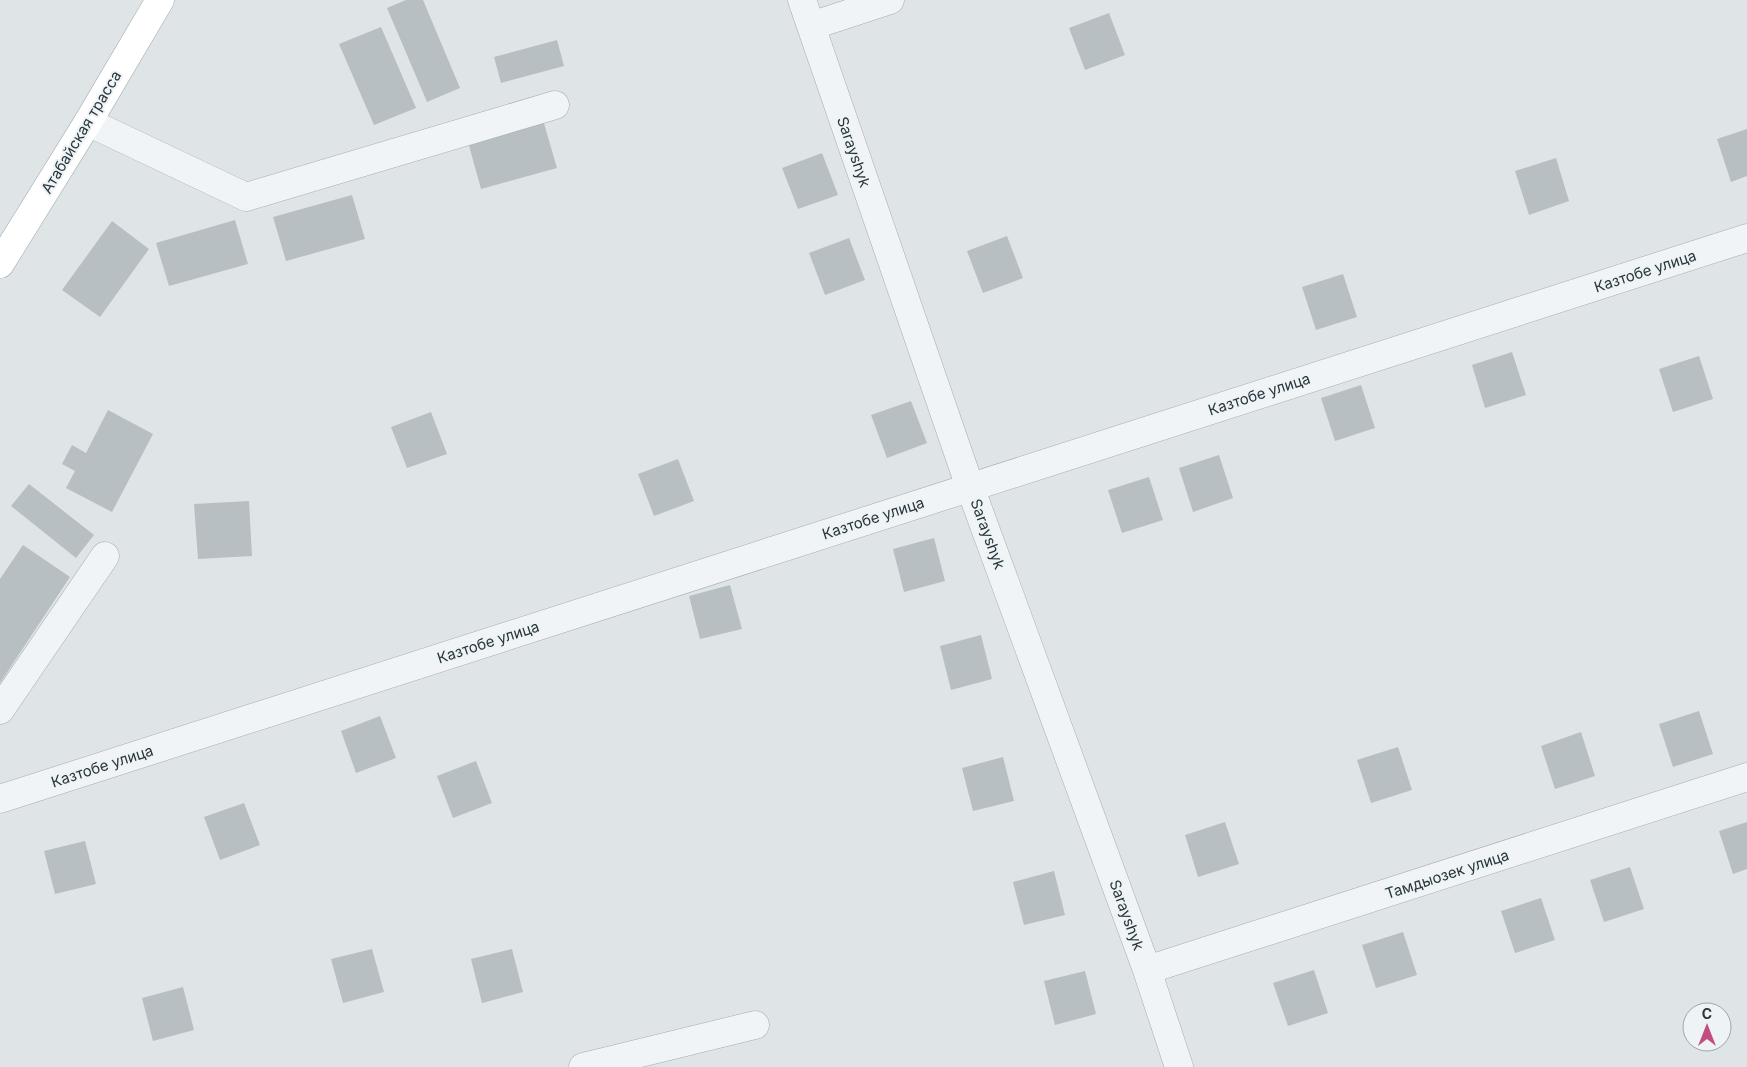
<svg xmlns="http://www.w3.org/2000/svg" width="1747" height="1067" font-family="Inter,sans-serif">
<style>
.building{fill:#b7bfc3}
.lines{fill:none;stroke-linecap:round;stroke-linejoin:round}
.minor-casing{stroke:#a5acb1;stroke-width:29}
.major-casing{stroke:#9facb2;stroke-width:29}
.minor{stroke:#f1f4f6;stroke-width:28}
.major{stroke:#fff;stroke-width:28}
.labels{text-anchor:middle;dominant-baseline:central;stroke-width:4;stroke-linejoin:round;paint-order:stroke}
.street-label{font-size:15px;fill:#29363d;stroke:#eef3f5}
</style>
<rect width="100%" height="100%" fill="#dfe4e7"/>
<path class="building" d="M406,0H423L460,88L427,102L387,8Z
M1109,13L1125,55L1085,70L1069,28Z
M381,27L416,108L374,125L339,44Z
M557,40L564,66L501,83L494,57Z
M543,120L557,168L481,189L468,142Z
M1747,129V176L1731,182L1717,139Z
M822,153L838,195L798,209L782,168Z
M1556,158L1569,201L1529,215L1515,171Z
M352,195L365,239L286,261L273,217Z
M235,220L248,264L169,286L156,243Z
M112,221L149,249L100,317L62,290Z
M1007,236L1023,278L983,293L967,251Z
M849,238L865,280L825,295L809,253Z
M1343,274L1357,317L1316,330L1302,287Z
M1512,352L1526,395L1485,408L1472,365Z
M1699,356L1713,399L1673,412L1659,369Z
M1361,385L1375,428L1335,441L1321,398Z
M911,401L927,443L887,458L871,415Z
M108,410L153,434L112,512L66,488L75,471L62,464L72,445L86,453Z
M431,412L447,454L407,468L391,427Z
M1219,455L1233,498L1193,512L1179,468Z
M678,459L694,501L654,516L638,474Z
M1149,477L1163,520L1122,533L1108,490Z
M29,484L94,535L76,558L11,506Z
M249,501L252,556L198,559L194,504Z
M934,538L945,581L904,592L893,549Z
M23,545L70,577L0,683V579Z
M730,585L742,629L700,639L689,596Z
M981,635L992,679L951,690L940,646Z
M1699,711L1713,754L1673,767L1659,724Z
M380,716L396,758L356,773L341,731Z
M1581,732L1595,776L1555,789L1541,746Z
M1398,747L1412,790L1371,803L1357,760Z
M1003,757L1014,801L973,811L962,768Z
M476,761L492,803L453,818L437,776Z
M244,803L260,845L220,860L204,817Z
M1225,822L1239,864L1198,877L1185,835Z
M1747,822V869L1733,874L1719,831Z
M85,841L96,884L55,894L44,851Z
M1630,867L1644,909L1604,922L1590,880Z
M1054,871L1065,915L1024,925L1013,882Z
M1541,898L1555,940L1515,953L1501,911Z
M1403,932L1417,975L1376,988L1362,945Z
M372,949L384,992L343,1003L331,959Z
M512,949L523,992L482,1003L471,959Z
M1314,970L1328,1013L1288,1026L1273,983Z
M1085,971L1096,1014L1055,1025L1044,981Z
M183,987L194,1030L153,1041L142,998Z"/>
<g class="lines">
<defs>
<path id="minor" d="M802,0L970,487L1147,970L1179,1067
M811,26L890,0
M88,122L246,197L555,105
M0,710L105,556
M0,799L1747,238
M1147,970L1747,777
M583,1067L755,1025"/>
<path id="major" d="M0,264L88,122L160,0"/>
</defs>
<use href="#minor" class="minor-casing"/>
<use href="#major" class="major-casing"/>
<use href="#minor" class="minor"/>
<use href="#major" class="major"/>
</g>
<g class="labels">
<g class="street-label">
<text transform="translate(81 132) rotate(-59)">Атабайская трасса</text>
<text transform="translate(854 152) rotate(71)">Sarayshyk</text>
<text transform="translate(1645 271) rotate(-18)">Казтобе улица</text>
<text transform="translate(1259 394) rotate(-18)">Казтобе улица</text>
<text transform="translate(873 518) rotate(-18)">Казтобе улица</text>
<text transform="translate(988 534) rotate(70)">Sarayshyk</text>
<text transform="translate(488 642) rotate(-18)">Казтобе улица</text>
<text transform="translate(102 766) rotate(-18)">Казтобе улица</text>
<text transform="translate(1447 874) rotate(-18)">Тамдыозек улица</text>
<text transform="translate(1127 915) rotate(70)">Sarayshyk</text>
</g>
</g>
<g transform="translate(1707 1027)"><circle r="24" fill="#eef3f5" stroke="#9fa7ab"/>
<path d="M0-4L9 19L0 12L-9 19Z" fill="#c24e80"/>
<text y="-8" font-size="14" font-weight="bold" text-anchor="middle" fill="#29363d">С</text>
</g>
</svg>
